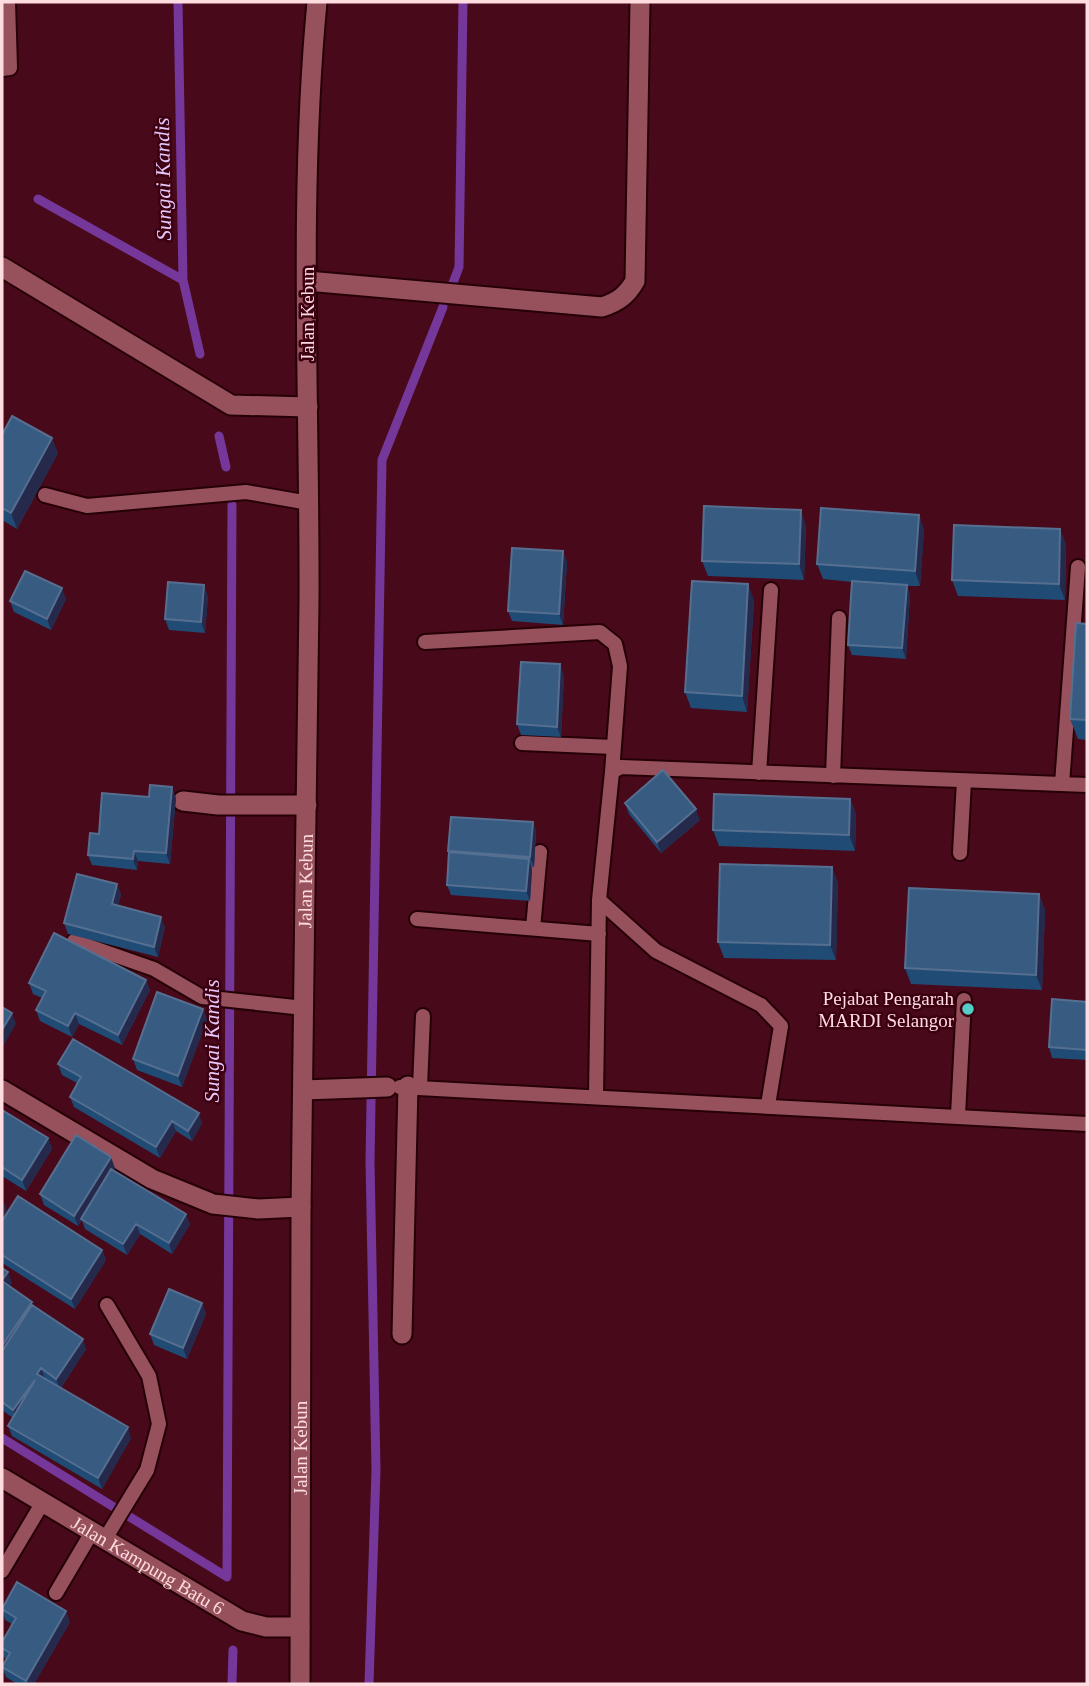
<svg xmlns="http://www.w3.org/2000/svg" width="1089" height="1686" font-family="Georgia,serif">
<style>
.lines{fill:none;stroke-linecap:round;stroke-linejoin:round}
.stream{stroke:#75379a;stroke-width:9}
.service-casing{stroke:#260007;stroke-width:18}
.minor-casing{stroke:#260007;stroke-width:23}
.secondary-casing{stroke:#260007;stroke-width:23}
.service{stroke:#97515c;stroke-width:14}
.minor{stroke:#97515c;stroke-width:19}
.secondary{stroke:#97515c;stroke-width:19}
.wall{fill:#1f4b75}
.shaded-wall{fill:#252a4c}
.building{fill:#375b81;stroke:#566f90;stroke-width:2}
.poi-dot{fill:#54cdc8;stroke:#3c0011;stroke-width:2.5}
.labels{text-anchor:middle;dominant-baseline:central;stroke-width:5;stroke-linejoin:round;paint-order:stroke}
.street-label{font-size:19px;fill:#fedce0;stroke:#3c0011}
.poi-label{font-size:19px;fill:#fedce0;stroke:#3c0011;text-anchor:end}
.water-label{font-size:21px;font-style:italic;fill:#e6c8fb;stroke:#3c0011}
</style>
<rect width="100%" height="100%" fill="#48091a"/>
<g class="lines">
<path class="stream" d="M178,2L183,280L200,354
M38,199L183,280
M453,283L459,267L463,2
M219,436L226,467
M2,1438L227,1577
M227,1577L232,505
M232,1684L233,1650
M369,1684L376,1470L370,1161L382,460L443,307"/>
<defs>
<path id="service" d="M2,69L10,68L8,2
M45,495L87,506L246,492L309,503
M425,642L600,632L615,644L620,666L612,772
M522,743L613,747
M759,773L771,590
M833,776L839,618
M1062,784L1078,567
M960,853L964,781
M599,900L656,951L761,1005L781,1026L768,1105
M417,919L599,934
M533,928L540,852
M74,941L154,969L202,997L304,1008
M400,1087L1087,1124
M420,1087L423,1016
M596,1096L599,900L612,772L621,767L1087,785
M958,1115L964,1000
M105,1539L147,1470L159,1424L149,1376L107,1305
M2,1571L43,1502
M56,1593L92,1532"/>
<g id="minor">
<path d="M2,267L231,405L308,407"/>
<path d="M307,281L602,307C618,302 627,295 635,281L640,2"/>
<path d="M183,801L218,805H307"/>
<path d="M2,1090L152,1179L213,1204L258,1209L301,1207"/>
<path d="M303,1090L387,1087"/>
<path d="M402,1334L408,1086"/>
<path id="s1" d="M2,1478L242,1621L266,1627H300"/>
</g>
<g id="secondary">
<path id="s2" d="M300,1684C301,1526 300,1369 301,1211C302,1008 307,805 309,602C310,402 298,201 317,2"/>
</g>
</defs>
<use href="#service" class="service-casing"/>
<use href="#minor" class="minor-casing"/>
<use href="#secondary" class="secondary-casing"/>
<use href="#service" class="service"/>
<use href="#minor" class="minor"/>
<use href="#secondary" class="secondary"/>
</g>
<path class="wall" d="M2,435L58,453L17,529L2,520Z
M919,515L924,530L920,586H907L910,595L906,659L852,655L848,645L852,582L823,579L817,564Z
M806,526L804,580L708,576L702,561Z
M1060,529L1066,545L1065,600L958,596L952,580Z
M567,562L563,625L512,621L508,611Z
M208,596L205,633L169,630L165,619Z
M66,599L51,630L14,612L10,601Z
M754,600L747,712L691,708L685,692Z
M1087,624V740L1078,739L1070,719Z
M564,675L561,737L521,735L517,724Z
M149,797L176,798L170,864L138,861L137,870L92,865L88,855L99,834Z
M850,799L856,814L855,851L719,846L713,830Z
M625,803L700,820L661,853L629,814Z
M533,822L536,832L534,867H532V870L530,901L451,895L447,885L448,851Z
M838,882L836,960L724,958L718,942Z
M117,884L121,895L118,905L165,927L158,957L68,934L64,923Z
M1039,894L1045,910L1042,990L911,984L905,968Z
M146,980L150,990L122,1045L79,1024L72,1037L40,1021L36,1010L42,998L33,994L29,983Z
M1087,1002V1060L1052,1058L1049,1047Z
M203,1009L207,1020L182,1087L137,1070L133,1059Z
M58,1064L202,1123L192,1141L176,1131L160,1158L74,1107L70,1097L77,1083L62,1075Z
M2,1110L48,1138L52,1149L26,1191L2,1176Z
M115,1168L113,1170L190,1224L172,1254L140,1234L127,1255L85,1229L82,1220L78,1226L44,1205L40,1194Z
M2,1221L102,1250L106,1260L75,1309L2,1263Z
M2,1268L12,1283L9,1286L86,1349L61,1388L131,1438L102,1489L12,1436L8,1426L13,1418L2,1410Z
M202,1303L206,1314L187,1359L154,1345L150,1334Z
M2,1609L70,1622L34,1684H17L6,1677L2,1667L7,1659L3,1657L2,1653V1642L12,1624L5,1620Z"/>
<path class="shaded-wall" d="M52,438L58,453L17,529L11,513Z
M801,510L806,526L804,580L799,564Z
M919,515L924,530L920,586L915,571Z
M1060,529L1066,545L1065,600L1059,584Z
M563,551L567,562L563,625L559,614Z
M748,584L754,600L747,712L742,696Z
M204,585L208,596L205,633L201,622Z
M907,585L910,595L906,659L902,648Z
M62,588L66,599L51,630L47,619Z
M560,664L564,675L561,737L557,727Z
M172,787L176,798L170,864L166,853Z
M850,799L856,814L855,851L849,835Z
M696,809L700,820L661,853L657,842Z
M533,822L536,832L534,867L530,857Z
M134,851L138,861L137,870L133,859Z
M529,859L532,870L530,901L526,891Z
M832,867L838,882L836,960L830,945Z
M117,884L121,895L116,914L112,904Z
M1039,894L1045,910L1042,990L1036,975Z
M161,917L165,927L158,957L154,947Z
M146,980L150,990L122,1045L118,1035Z
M203,1009L207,1020L182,1087L178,1076Z
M12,1013L16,1024L2,1048V1030Z
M75,1013L79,1024L72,1037L68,1026Z
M199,1113L202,1123L192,1141L188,1131Z
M172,1121L176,1131L160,1158L156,1147Z
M48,1138L52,1149L26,1191L22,1180Z
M111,1157L115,1168L78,1226L74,1216Z
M3,1200L7,1211L2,1219V1202Z
M186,1214L190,1224L172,1254L169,1243Z
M136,1224L140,1234L127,1255L123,1244Z
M102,1250L106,1260L75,1309L71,1299Z
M8,1272L12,1283L5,1291L2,1280Z
M32,1302L36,1312L2,1363V1346Z
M202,1303L206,1314L187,1359L183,1348Z
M83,1339L86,1349L60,1389L56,1379Z
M41,1368L45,1379L37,1374Z
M35,1380L17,1421L13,1410Z
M128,1427L131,1438L102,1489L98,1478Z
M66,1611L70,1622L34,1684H27L26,1681Z"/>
<path class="building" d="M12,416L52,438L11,513L2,508V435Z
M704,506L801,510L799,564L702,561Z
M821,508L919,515L915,571L817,564Z
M954,525L1060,529L1059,584L952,580Z
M512,548L563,551L559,614L508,611Z
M25,571L62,588L47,619L10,601Z
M692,581L748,584L742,696L685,692Z
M852,581L907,585L902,648L848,645Z
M168,582L204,585L201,622L165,619Z
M1076,623L1087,624V720L1070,719Z
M521,662L560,664L557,727L517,724Z
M663,770L696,809L657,842L625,803Z
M150,785L172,787L166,853L134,851L133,859L88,855L90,833L99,834L102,793L149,797Z
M714,794L850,799L849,835L713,830Z
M451,817L533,822L530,857L448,851Z
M449,852L529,859L526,891L447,885Z
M720,864L832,867L830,945L718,942Z
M77,874L117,884L112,904L161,917L154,947L64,923Z
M909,888L1039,894L1036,975L905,968Z
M54,933L146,980L118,1035L75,1013L68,1026L36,1010L46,991L29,983Z
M157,992L203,1009L178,1076L133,1059Z
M1052,999L1087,1002V1050L1049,1047Z
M2,1007L12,1013L2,1030Z
M73,1039L199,1113L188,1131L172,1121L156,1147L70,1097L81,1077L58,1064Z
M2,1110L48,1138L22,1180L2,1167Z
M76,1135L111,1157L74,1216L40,1194Z
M111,1169L186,1214L169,1243L136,1224L123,1244L81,1219Z
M18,1196L102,1250L71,1299L2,1255V1221Z
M2,1268L8,1272L2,1280Z
M2,1281L32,1302L2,1346Z
M169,1289L202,1303L183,1348L150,1334Z
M32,1305L83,1339L56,1379L41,1368L37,1374L128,1427L98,1478L8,1426L35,1380L13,1410L2,1402V1351Z
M17,1582L66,1611L26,1681L2,1667L10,1653L2,1648V1642L16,1618L2,1609Z"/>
<circle class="poi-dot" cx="968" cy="1009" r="7"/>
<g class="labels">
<g class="street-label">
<text transform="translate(307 314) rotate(-90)">Jalan Kebun</text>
<text stroke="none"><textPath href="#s2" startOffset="803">Jalan Kebun</textPath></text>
<text stroke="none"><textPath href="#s2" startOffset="236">Jalan Kebun</textPath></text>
<text stroke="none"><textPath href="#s1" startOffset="170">Jalan Kampung Batu 6</textPath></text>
</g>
<g class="poi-label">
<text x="954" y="998">Pejabat Pengarah<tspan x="954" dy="22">MARDI Selangor</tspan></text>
</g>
<g class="water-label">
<text transform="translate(163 179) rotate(-91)">Sungai Kandis</text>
<text transform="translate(212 1041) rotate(-90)">Sungai Kandis</text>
</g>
</g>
<rect width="1089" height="1686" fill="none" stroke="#fedce0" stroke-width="7"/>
</svg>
